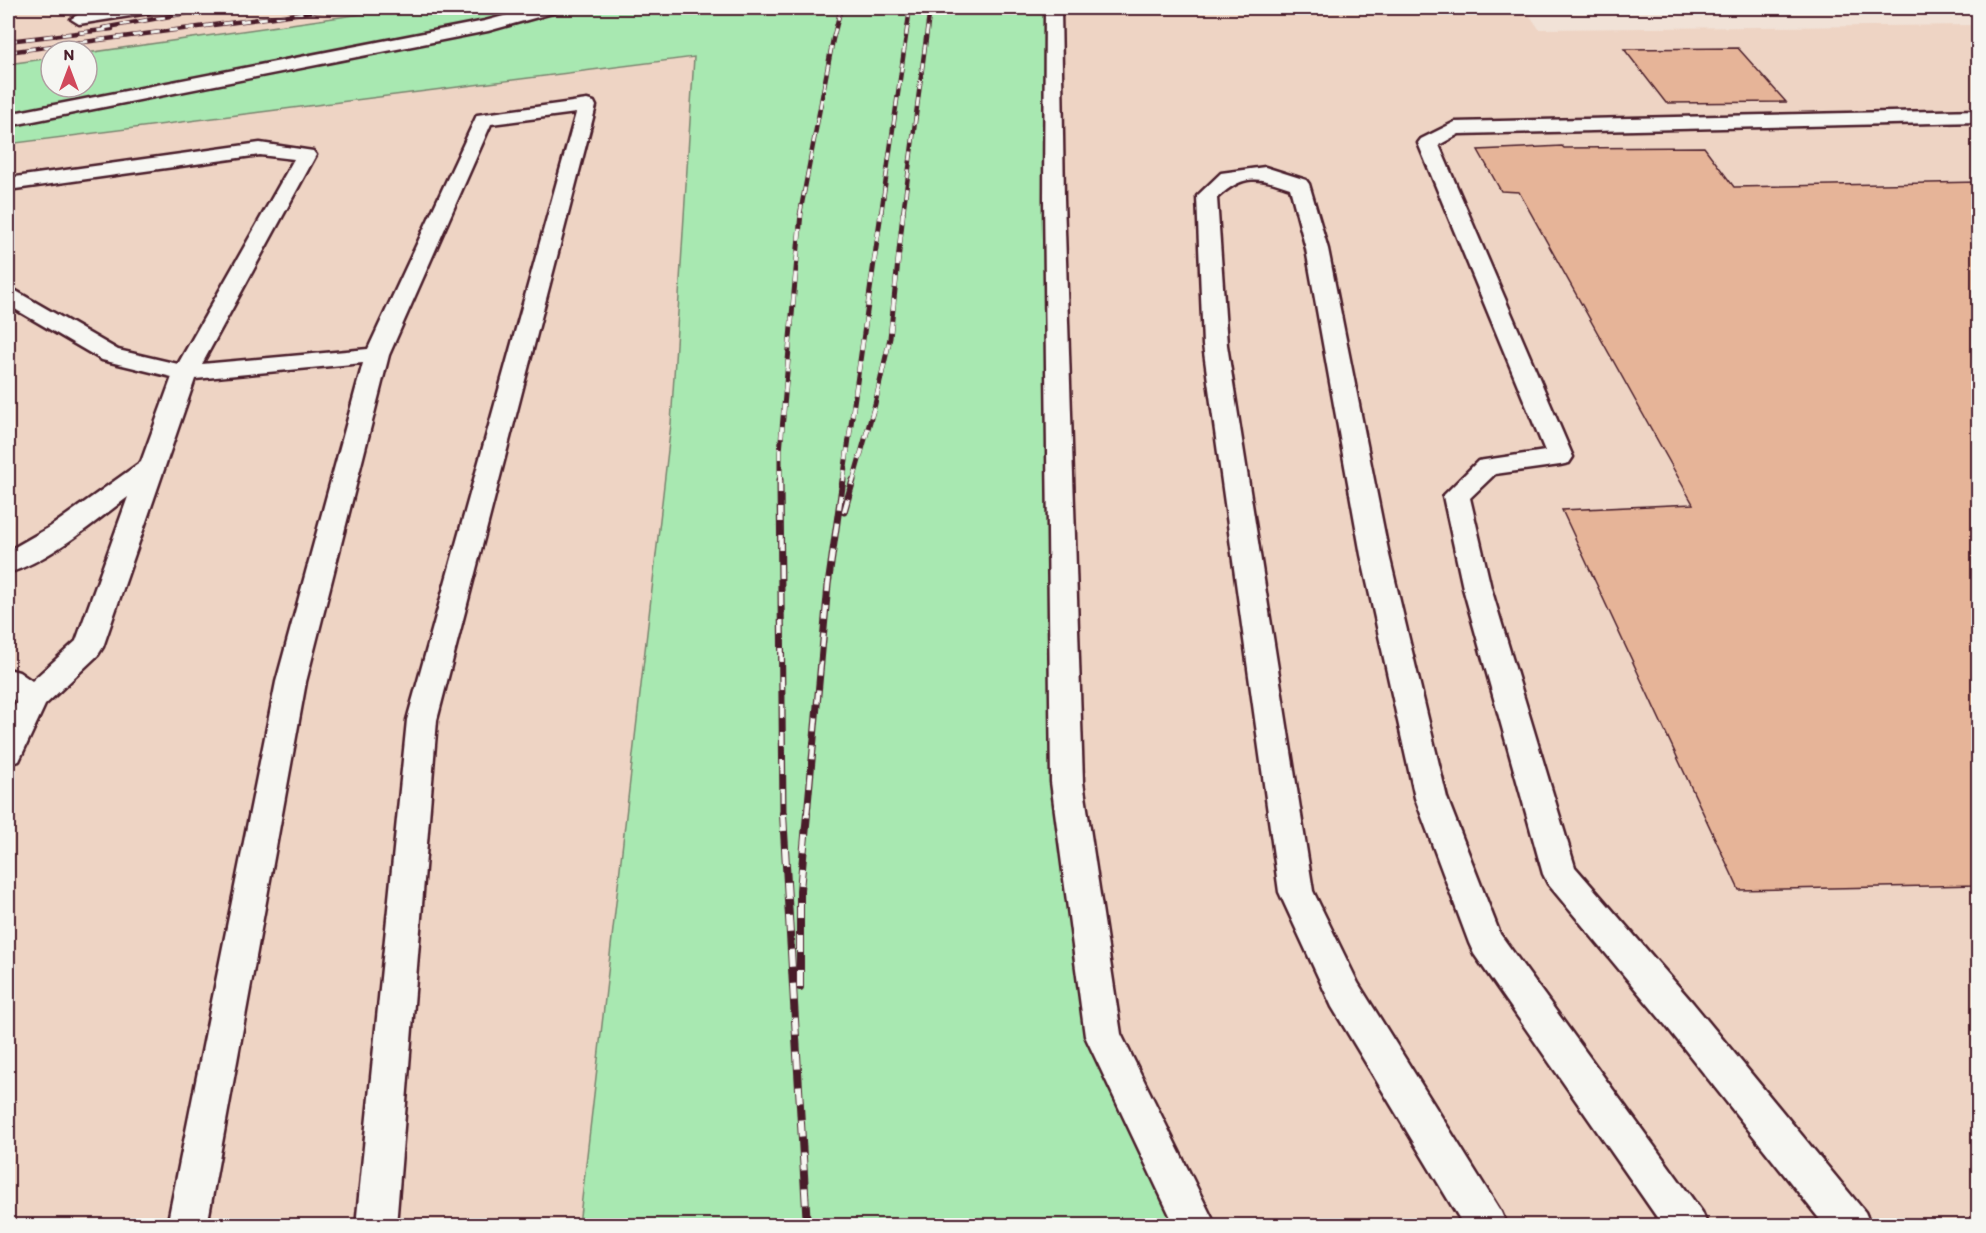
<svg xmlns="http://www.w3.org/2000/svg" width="1986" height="1233" font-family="Itim,sans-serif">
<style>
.built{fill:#eed4c4}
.green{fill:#a8e8b1;stroke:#79846e;stroke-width:1.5}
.building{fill:#e6b498;stroke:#4a1f2b;stroke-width:1.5}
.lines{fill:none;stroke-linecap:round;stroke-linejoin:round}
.service-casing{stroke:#4a1f2b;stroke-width:5}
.service{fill:#f6f6f2;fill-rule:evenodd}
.rail-far3-casing{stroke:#4a1f2b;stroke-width:4.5}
.rail-far2-casing{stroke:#4a1f2b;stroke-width:5}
.rail-far1-casing{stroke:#4a1f2b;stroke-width:7}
.rail-casing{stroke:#4a1f2b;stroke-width:8}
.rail-far3{stroke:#f6f6f2;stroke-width:3;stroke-dasharray:9;stroke-linecap:butt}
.rail-far2{stroke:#f6f6f2;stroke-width:4;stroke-dasharray:11;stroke-linecap:butt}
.rail-far1{stroke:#f6f6f2;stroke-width:4.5;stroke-dasharray:14;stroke-linecap:butt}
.rail{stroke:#f6f6f2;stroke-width:6;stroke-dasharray:17;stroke-linecap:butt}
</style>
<rect width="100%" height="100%" fill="#f1e2d7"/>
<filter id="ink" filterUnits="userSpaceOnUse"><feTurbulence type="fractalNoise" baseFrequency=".0167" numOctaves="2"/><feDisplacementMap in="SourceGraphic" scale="12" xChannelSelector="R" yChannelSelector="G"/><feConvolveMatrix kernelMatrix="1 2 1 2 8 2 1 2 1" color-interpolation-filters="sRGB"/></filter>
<g filter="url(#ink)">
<path class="built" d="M8,8H404L87,53V51H51V58L8,64Z
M1053,8H1525L1539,29L1978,25V1225H1196L1103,1036L1087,931L1054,199Z
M695,57L671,424L579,1225H8V144Z"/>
<path class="green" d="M404,8H1053L1054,199L1067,783L1103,1036L1196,1225H579L671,424L694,57L8,144V64L51,58V87H87V53Z"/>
<path class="building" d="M1738,48L1786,102L1666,103L1624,49Z
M1562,146L1564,148L1704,147L1734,187L1978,182V885L1739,890L1562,510L1693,504L1519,192L1501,191L1478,150Z"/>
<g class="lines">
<defs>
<path id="service" d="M120,8H157L149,13L79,24L71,19L79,14Z
M534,8H558L556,12L488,31L8,126V114L485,21Z
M1045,8H1061L1064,199L1083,782L1121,1034L1216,1226H1175L1085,1036L1051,782L1044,199Z
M587,100L594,102L596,106L437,720L396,1226H356L407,720L576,113L491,124L389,355L306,682L207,1226H167L276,682L363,363L195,379L103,647L98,655L45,705L19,761L8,764V720L16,702L8,695V669L19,672L32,681L76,641L128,497C93,523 51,560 8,573V551L50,527L141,462L172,377L102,360L8,305V289L16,291L118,350L178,364L294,159L260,155L8,190V178L260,143L313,151L316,155L202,364L368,349L477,115Z
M1978,110V122L1459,134L1439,145L1573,457L1569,463L1560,465L1495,474L1470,498L1491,588L1575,867L1693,1003L1865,1212L1871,1226H1825L1667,1027L1548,884L1543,874L1463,588L1443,496L1478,461L1545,451L1418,143L1421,139L1455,122Z
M1265,167L1306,180L1309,184L1328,249L1389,555L1447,798L1500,934L1702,1212L1708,1226H1663L1474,954L1469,943L1415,798L1361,555L1306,249L1290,188C1258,177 1244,173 1217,198L1227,345L1313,891L1358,983L1501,1212L1507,1226H1464L1332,1007L1279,892L1203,345L1197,196L1221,173Z"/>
</defs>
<use href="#service" class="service-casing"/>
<use href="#service" class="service"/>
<defs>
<path id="rail-far3" d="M103,28L215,8
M8,41L112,29
M8,52L342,8
M800,214L833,39L841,8
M881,214L910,8
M903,214L930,8"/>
<path id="rail-far2" d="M780,481V452L801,213
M843,481L881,213
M853,481L875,404L890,338L903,213"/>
<path id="rail-far1" d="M780,480L783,815
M844,512L853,480
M807,815L828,585L843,480"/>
<path id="rail" d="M783,814L807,1226
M800,987V890L807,814"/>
</defs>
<use href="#rail-far3" class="rail-far3-casing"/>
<use href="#rail-far2" class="rail-far2-casing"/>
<use href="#rail-far1" class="rail-far1-casing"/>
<use href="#rail" class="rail-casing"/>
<use href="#rail-far3" class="rail-far3"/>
<use href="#rail-far2" class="rail-far2"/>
<use href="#rail-far1" class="rail-far1"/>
<use href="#rail" class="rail"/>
</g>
</g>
<rect width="1986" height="1233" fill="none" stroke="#f6f6f2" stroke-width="30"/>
<rect x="15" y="15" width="1956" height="1203" fill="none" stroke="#4a1f2b" stroke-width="2" filter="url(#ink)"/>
<g transform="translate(69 69)"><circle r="28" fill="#f6f6f2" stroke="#b1a0a2" stroke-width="1.5"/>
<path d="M0-4.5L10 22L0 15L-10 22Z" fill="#d1495b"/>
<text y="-9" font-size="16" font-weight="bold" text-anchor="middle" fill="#4a1f2b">N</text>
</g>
</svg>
